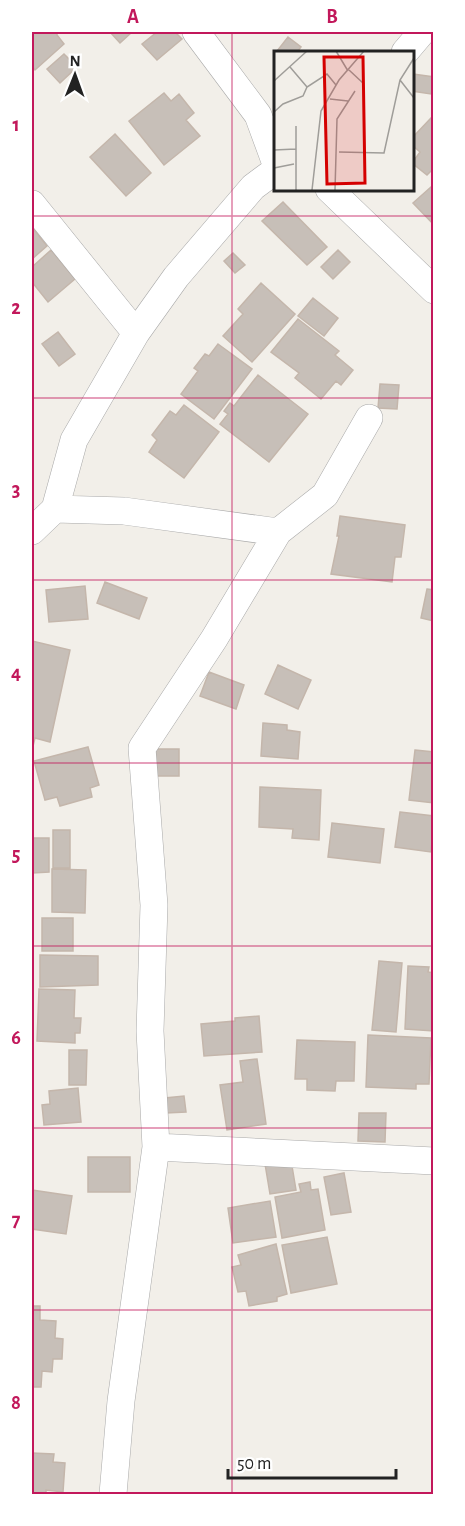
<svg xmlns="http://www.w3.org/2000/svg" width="465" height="1526" font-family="'Alegreya Sans',sans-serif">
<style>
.building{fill:#c7bfb8;stroke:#c4b6ab;stroke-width:1.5}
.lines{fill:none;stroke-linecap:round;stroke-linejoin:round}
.minor-casing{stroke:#a9a9a9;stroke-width:28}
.minor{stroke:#fff;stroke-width:27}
.grid{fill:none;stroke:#c2185b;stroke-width:1.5;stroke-opacity:0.55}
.inset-road{fill:none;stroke:#9f9d99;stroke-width:1.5}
.view{fill:#d40000;fill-opacity:0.15;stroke:#d40000;stroke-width:3}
.inset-edge{fill:none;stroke:#222;stroke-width:3}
.neatline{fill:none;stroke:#c2185b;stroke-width:2}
.grid-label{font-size:20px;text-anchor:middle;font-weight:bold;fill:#c2185b}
</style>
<rect width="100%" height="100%" fill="#f2efe9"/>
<path class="building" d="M32,32H57V35L64,44L35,70L32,66Z
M110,32H132L120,43Z
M157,32H175L182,39L157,60L142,44Z
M288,37L301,47L297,52H276V57L274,55Z
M64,54L77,67L60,83L47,69Z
M413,74L434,77L431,94L412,91Z
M164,93L171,101L179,94L194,113L186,120L200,136L164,165L129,121Z
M431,118L434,120V168L427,175L412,163L420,152L412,145V138Z
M115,134L151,173L126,196L90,157Z
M431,187L434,190V225L413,203Z
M283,202L327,247L307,265L262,221Z
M32,227L47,246L32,259Z
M51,250L75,279L48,302L32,282V267Z
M338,250L350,262L333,279L321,267Z
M233,253L245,265L235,273L224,261Z
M261,283L295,314L252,362L223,336L243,314L238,309Z
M313,298L338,318L324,336L298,316Z
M298,319L339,351L335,355L353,370L341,385L336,381L321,399L295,378L299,373L271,352Z
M58,332L75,354L59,366L42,344Z
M218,344L252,369L214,419L181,394L198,371L194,368L205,354L209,356Z
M258,375L308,414L269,462L220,424L228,414L224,411L230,403L234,406Z
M380,384L399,385L397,409L378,408Z
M184,405L219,432L184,478L149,452L157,440L152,435L170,411L176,415Z
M340,516L405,525L401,557H395L392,582L331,574L339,536H337Z
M105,582L147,598L139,619L97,603Z
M85,586L88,619L49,622L46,590Z
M427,589L434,590V621L421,618Z
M32,641L70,650L50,742L35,738L33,746Z
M278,665L311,680L298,709L265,694Z
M209,672L244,685L236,709L200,696Z
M263,723L287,725V730L300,732L298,759L261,756Z
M88,747L99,785L90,788L92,797L60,806L57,797L45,800L34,761Z
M149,749H179V776H148Z
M415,750L434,752V803L409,800Z
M260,787L321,790L319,840L292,838L293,829L259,827Z
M400,812L434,816L431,852L395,847Z
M332,823L384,829L380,863L328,857Z
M53,830H70V868H53Z
M33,838H49V872L33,873Z
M52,869L86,870L85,913L52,912Z
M42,918H73V951H42Z
M40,955L98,956V985L40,987Z
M379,961L402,963L396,1032L372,1030Z
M408,966L429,967L428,972L434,973V1031L405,1029Z
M39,989L75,990L74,1018H81L80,1033H75V1043L37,1041Z
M259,1016L262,1052L204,1056L201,1024L235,1021V1018Z
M368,1035L431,1038L429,1084H416V1089L366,1087Z
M297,1040L355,1042L354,1081H336L335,1091L307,1090V1079H295Z
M69,1050H87L86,1085H69Z
M257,1059L266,1124L227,1130L220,1085L243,1082L240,1061Z
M78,1088L81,1122L44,1125L42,1105L50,1104L49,1091Z
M184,1096L186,1112L166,1113L165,1098Z
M359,1113H386L385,1142L358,1141Z
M88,1157H130V1192H88Z
M291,1160L296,1190L270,1194L265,1164Z
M344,1173L351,1212L331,1215L324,1177Z
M310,1182L311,1190L318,1189L325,1230L282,1238L275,1197L301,1192L299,1184Z
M32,1190L72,1196L66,1234L32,1229Z
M270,1201L276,1237L233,1243L228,1208Z
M327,1237L337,1284L291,1293L282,1245Z
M276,1244L287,1294L277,1297V1301L249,1306L246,1291L238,1292L232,1267L241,1265L238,1255Z
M32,1306H40V1320L56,1321L55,1338L63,1339L62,1359H53L52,1372L42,1371L41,1387H32Z
M32,1453L54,1454L53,1462L65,1463L63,1492L46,1490V1494H32Z"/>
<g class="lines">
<defs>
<path id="minor" d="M196,32L258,115L276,164
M405,52L422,32
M329,189L434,290
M32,204L136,333
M55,509L124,511L278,532
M32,531L55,509L74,440L136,333L176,277L253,187L276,170
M156,1147L434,1161
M113,1494L121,1401L156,1147L150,1031L154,905L142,748L214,639L278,532L325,495L369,418"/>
</defs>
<use href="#minor" class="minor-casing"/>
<use href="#minor" class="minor"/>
</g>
<path class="grid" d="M232,32V1494M32,216H434M32,398H434M32,580H434M32,763H434M32,946H434M32,1128H434M32,1310H434"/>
<g transform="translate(274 51)">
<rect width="140" height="140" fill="#f2efe9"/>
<path class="inset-road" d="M62,0L74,20M16,16L33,36M75,19L90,33M126,29L140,47M0,30L33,0M56,48L74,50M0,61L9,53L29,45L33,36L53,23L62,34M22,75V139M0,99L22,98M65,101L110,102L126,29L140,7M0,117L20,113M38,139L47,60L65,29L90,0M61,139L63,68L81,40"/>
<path class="view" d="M50,6H89L91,132L53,133Z"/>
<rect width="140" height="140" class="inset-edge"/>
</g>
<rect width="465" height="1526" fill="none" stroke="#ffffff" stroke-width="66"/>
<g transform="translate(75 75) rotate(1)" stroke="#ffffff" stroke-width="4.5" paint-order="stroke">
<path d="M0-4.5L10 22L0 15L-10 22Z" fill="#222222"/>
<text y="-9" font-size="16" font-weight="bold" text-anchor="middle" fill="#222222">N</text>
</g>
<path d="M228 1469v9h168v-9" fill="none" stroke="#222222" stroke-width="3"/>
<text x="237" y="1469" font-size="18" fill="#222222" stroke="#ffffff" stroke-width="4.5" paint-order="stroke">50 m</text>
<rect x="33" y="33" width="399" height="1460" class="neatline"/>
<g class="grid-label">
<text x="133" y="23">A</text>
<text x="332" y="23">B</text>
<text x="16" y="131">1</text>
<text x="16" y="314">2</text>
<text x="16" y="496">3</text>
<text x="16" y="679">4</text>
<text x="16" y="861">5</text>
<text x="16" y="1044">6</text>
<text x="16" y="1226">7</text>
<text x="16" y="1409">8</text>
</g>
</svg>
